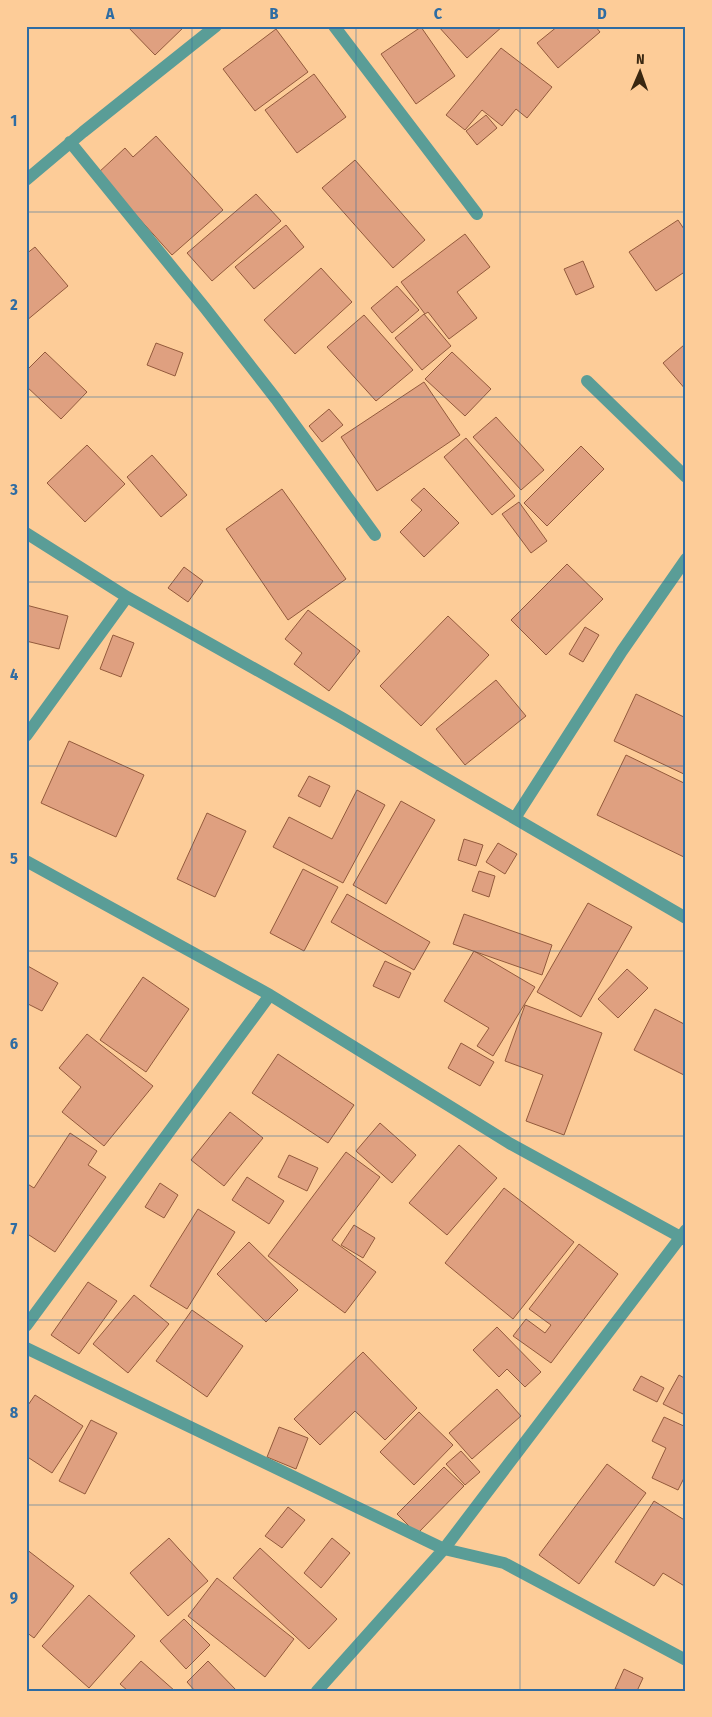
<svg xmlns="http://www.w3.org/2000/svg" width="712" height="1717" font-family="'Fira Sans Condensed',sans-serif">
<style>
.building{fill:#dfa080;stroke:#935a3c}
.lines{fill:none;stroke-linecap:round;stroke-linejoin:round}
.minor{stroke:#5a9d97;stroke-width:12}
.grid{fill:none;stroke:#2e6ca3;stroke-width:1;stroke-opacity:0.55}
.neatline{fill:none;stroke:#2e6ca3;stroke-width:2}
.grid-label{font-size:16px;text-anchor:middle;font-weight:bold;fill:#2e6ca3}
</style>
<rect width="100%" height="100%" fill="#fdcc98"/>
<path class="building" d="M127,26H185L155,55Z
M438,26H503L467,58Z
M558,26H595L600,32L558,68L537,43Z
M421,27L455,76L416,104L381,54Z
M276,29L308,72L255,111L223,69Z
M501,48L552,87L527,118L516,109L502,126L482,110L465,130L446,115Z
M314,74L346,117L297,153L265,110Z
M486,115L497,128L477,145L466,131Z
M156,136L223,210L172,255L98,173L125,148L133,157Z
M355,160L425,240L393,268L322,188Z
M256,194L281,221L212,281L187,253Z
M678,220L686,232V271L656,291L629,252Z
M286,225L304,247L254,289L235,267Z
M465,234L490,267L457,292L477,318L449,339L428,312L425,314L401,282Z
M35,247L68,286L26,321V254Z
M583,261L594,287L576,295L564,269Z
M321,268L352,302L295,354L264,320Z
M397,286L419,310L392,333L371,308Z
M424,314L451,346L422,370L395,338Z
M364,315L413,370L376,401L327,347Z
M156,343L183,353L175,376L147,365Z
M684,345L686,348V390L663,363Z
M45,352L87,392L61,419L26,386V371Z
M452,352L491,389L465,416L425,379Z
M424,382L460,435L377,491L341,437Z
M329,409L343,425L322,442L309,426Z
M496,417L544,470L521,490L473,437Z
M466,438L515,496L492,515L444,457Z
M87,445L125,484L85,522L47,483Z
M581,446L604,469L547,526L524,503Z
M152,455L187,495L161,517L127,477Z
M424,488L459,523L424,557L400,532L422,510L411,500Z
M282,489L346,579L288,620L226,529Z
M519,502L547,541L531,553L502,514Z
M567,564L603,599L546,655L511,620Z
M184,567L203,581L188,602L168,588Z
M26,605L68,616L59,649L26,641Z
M308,610L360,651L329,691L294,664L302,653L285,639Z
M448,616L489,655L421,726L380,686Z
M585,627L599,635L583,662L569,654Z
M113,635L134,643L121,677L100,669Z
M496,680L526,716L465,765L436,729Z
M636,694L686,718V775L614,741Z
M69,741L144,775L116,837L41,803Z
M626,755L686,784V858L597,815Z
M309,776L330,786L320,807L298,796Z
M357,790L385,805L343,883L273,847L289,817L332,839Z
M401,801L435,820L386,904L353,885Z
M207,813L246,831L215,897L177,879Z
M464,839L483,845L476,866L458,860Z
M498,843L517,854L505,874L486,862Z
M303,869L338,887L304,951L270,933Z
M479,871L495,876L489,897L472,891Z
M347,894L430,942L414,970L331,922Z
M588,903L632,927L581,1017L537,992Z
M464,914L552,945L542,975L453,944Z
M474,951L535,987L493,1056L477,1046L489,1028L444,1001Z
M385,961L411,973L399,998L373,986Z
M26,965L58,983L42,1011L26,1003Z
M627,969L648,988L618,1018L598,999Z
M143,977L189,1009L146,1072L100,1040Z
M525,1005L602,1033L564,1135L526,1121L543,1075L505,1061Z
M655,1009L686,1025V1076L634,1050Z
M87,1034L153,1086L104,1146L62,1112L81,1087L59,1068Z
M461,1043L494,1062L480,1086L448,1068Z
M278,1054L354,1105L328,1143L252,1093Z
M230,1112L263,1138L224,1186L191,1160Z
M380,1123L416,1155L392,1183L356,1151Z
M70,1133L97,1151L88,1165L106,1177L55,1252L26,1233V1183L34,1188Z
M459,1145L497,1178L447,1235L409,1203Z
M346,1152L380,1177L332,1240L376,1272L345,1313L268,1256Z
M289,1155L318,1168L307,1191L278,1177Z
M247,1177L284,1201L269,1224L232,1200Z
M160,1183L178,1195L164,1218L145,1207Z
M504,1188L574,1242L513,1319L445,1263Z
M198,1209L235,1232L187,1309L150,1286Z
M354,1225L375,1238L363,1258L341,1245Z
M249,1242L298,1290L266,1322L217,1274Z
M579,1244L618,1274L551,1363L513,1336L526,1319L545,1333L551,1325L529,1309Z
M88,1282L117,1301L79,1354L51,1335Z
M134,1295L169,1324L128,1373L93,1344Z
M192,1310L243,1346L207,1397L156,1361Z
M497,1327L541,1372L525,1387L507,1369L499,1377L473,1350Z
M363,1352L417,1408L385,1440L355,1411L320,1445L294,1419Z
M679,1375L686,1379L685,1415L663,1404Z
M641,1376L664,1388L657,1402L633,1390Z
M497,1389L521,1416L472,1459L449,1433Z
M35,1395L83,1426L52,1473L26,1456V1408Z
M419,1412L453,1445L414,1485L380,1452Z
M664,1417L686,1427V1474L678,1490L652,1478L666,1448L652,1441Z
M91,1420L117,1433L85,1494L59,1481Z
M279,1427L308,1438L296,1469L267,1457Z
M461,1451L480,1472L465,1485L446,1464Z
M607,1464L646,1493L579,1584L539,1555Z
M444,1467L464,1486L417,1534L397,1514Z
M654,1501L686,1521V1587L663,1573L654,1586L615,1562Z
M288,1507L305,1520L282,1548L265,1536Z
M169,1538L208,1581L168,1616L130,1573Z
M332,1538L350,1553L321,1588L304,1573Z
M260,1548L337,1619L309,1649L233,1578Z
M26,1549L74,1586L34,1638L26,1632Z
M217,1578L294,1639L265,1677L188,1616Z
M89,1595L135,1636L89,1688L42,1646Z
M184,1619L210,1645L186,1669L160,1641Z
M141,1661L175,1691H128L120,1684Z
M208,1661L237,1691H195L187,1682Z
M624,1669L643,1678L637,1691L615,1689Z"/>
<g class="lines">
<path class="minor" d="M334,26L477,214
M70,142L205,308L276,399L375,535
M26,180L83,132L216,26
M587,381L686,477
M26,533L127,597L342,718L686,918
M26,736L127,597
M515,818L622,651L686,559
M26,861L270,995L509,1143L686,1240
M26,1326L270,995
M26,1348L444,1549L504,1563L686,1660
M317,1691L444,1549L686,1230"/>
</g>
<path class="grid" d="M192,26V1691M356,26V1691M520,26V1691M26,212H686M26,397H686M26,582H686M26,766H686M26,951H686M26,1136H686M26,1320H686M26,1505H686"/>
<rect width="712" height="1717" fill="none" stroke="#fdcc98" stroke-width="55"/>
<g transform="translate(640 72) rotate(2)" stroke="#fdcc98" stroke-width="4" paint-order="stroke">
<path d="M0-4L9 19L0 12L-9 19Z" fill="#392711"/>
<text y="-8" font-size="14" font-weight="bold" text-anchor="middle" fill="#392711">N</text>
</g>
<rect x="28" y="28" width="656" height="1662" class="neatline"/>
<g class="grid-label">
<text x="110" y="19">A</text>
<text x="274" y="19">B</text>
<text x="438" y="19">C</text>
<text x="602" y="19">D</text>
<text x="14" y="126">1</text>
<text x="14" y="310">2</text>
<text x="14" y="495">3</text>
<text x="14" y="680">4</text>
<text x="14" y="864">5</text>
<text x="14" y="1049">6</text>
<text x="14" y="1234">7</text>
<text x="14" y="1418">8</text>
<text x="14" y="1603">9</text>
</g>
</svg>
